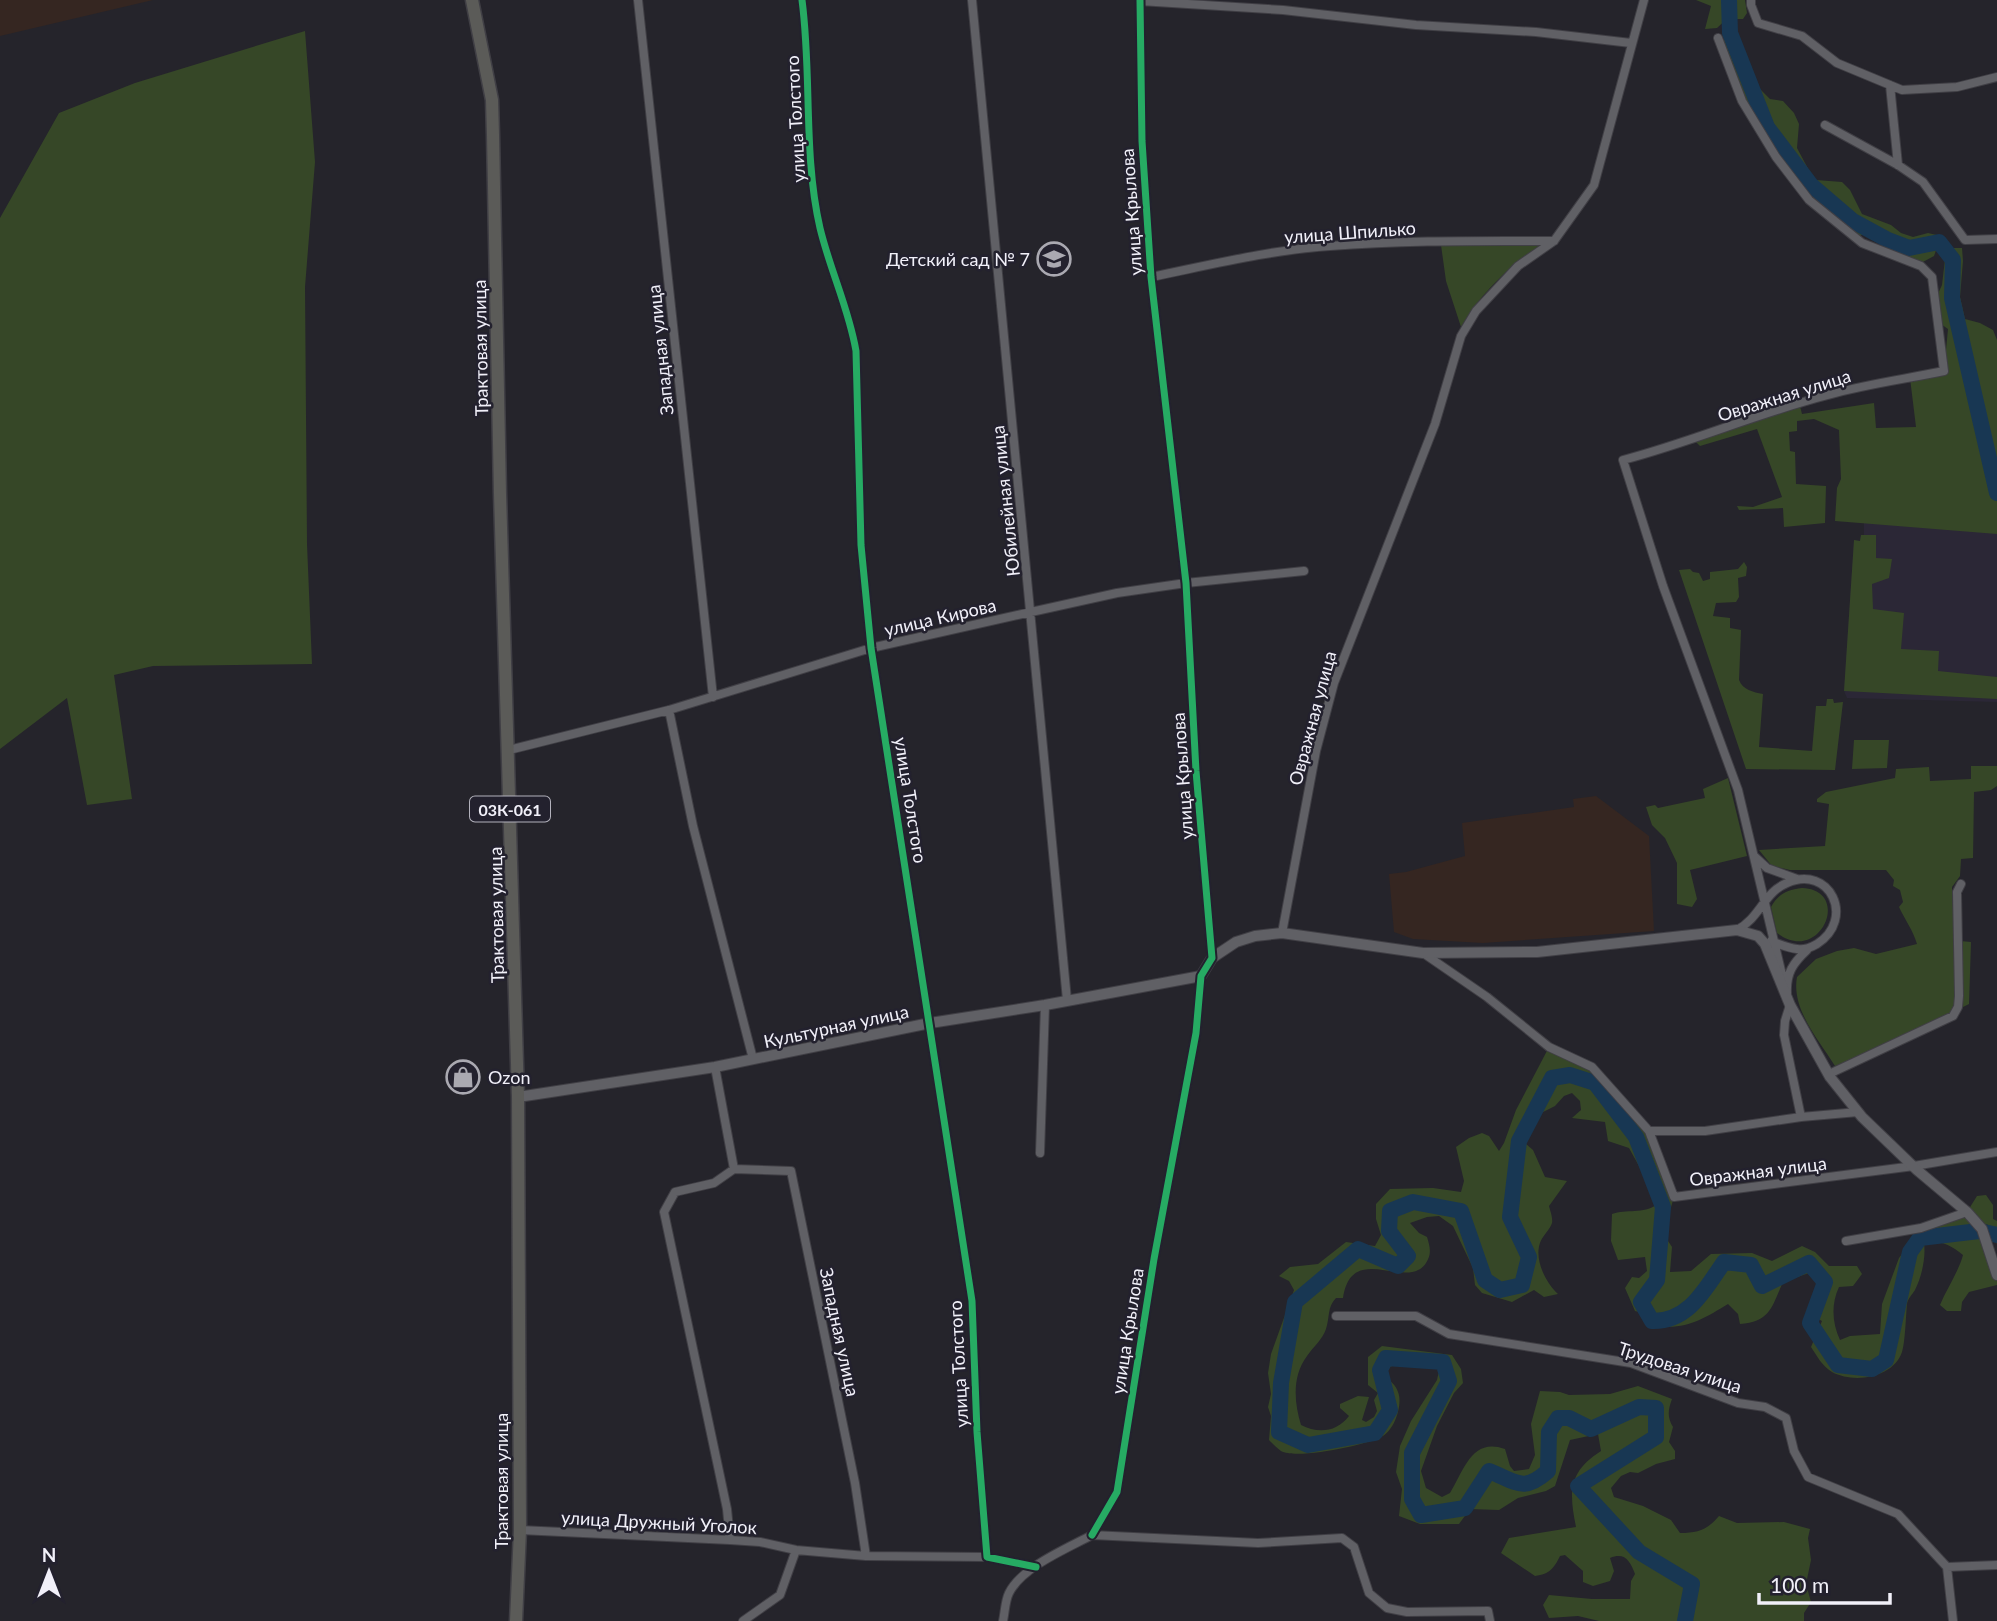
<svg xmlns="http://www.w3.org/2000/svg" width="1997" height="1621" font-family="Lato,sans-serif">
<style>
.industrial{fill:#352621}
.education{fill:#2b2736}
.green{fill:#364727}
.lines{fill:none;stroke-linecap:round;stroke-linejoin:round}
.river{stroke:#183753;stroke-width:16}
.minor-casing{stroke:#403f45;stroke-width:10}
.tertiary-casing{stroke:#403f45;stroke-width:12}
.primary-casing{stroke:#403f45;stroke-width:15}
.minor{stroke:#606065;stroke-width:8}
.tertiary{stroke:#606065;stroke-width:10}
.primary{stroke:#5b5b58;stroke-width:12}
.cycleway-casing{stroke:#23212e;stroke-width:11}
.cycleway{stroke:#26ab63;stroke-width:7}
.labels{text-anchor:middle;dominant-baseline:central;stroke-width:5;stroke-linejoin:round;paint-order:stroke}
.shield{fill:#23212e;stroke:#b3b2bc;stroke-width:2}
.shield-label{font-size:16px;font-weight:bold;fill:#f1f0f9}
.street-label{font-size:18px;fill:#f1f0f9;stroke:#23212e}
.poi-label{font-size:18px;fill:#f1f0f9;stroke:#23212e;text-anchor:end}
</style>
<rect width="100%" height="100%" fill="#25242b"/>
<path class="industrial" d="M0,0H153L0,36Z
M1596,796L1649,836L1654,931L1483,943L1413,939L1394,932L1389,874L1406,872L1465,856L1462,823L1574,807L1573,799Z"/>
<path class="education" d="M1997,509V702L1847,698L1844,691L1854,540L1860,541L1861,535H1864V522Z"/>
<path class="green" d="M1696,0H1745L1747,13L1743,19H1737L1733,13L1717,28L1705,29L1711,6Z
M305,31L315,162L305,287L307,544L312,664L153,666L114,675L132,799L87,805L67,698L0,749V218L59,113L135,83Z
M1730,38L1734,50L1745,51L1760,89L1770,99L1783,101L1794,113L1799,124L1797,148L1812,176L1797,175L1791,170L1743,97L1723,40Z
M1816,180L1842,182L1850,190L1862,214L1891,225L1901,233L1913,237L1928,233L1941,236L1934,256L1921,263L1895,254L1867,233L1859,236L1813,200L1812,191Z
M1441,245L1539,246C1507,268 1480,294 1461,327L1446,281Z
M1950,248H1962L1963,261L1960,297L1965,319L1980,323L1993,330L1997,340V534L1835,521L1837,488L1841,479L1839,430L1814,419L1797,421V431L1789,432L1790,451L1795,452L1796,484L1826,486L1825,523L1784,527L1783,508L1739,510L1737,506L1753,507L1782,497L1757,429L1700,446L1695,441L1800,406L1802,414L1874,403L1876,428L1916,427L1910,378L1944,371L1948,329L1938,322L1935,300L1942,285L1945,259Z
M1861,535H1876V558L1892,559L1889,578L1872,584L1873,609L1904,613L1901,649L1939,651L1938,671L1997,677V699L1844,691L1854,540L1860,541Z
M1744,562L1747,567L1746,576L1738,578L1739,597L1736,602L1716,603L1713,616L1730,618V628L1741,630L1739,680C1743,690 1753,692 1763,694L1759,747L1812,751L1816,706H1826L1827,699H1833L1834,703L1843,702L1835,770L1746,769L1679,570L1690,569L1693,572L1699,573L1703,581L1710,579V572L1738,569Z
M1854,740H1889L1887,768L1852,769Z
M1971,766H1997V786L1991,790L1974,792L1973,858L1961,859L1960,876L1952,887L1957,1000L1951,1014L1843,1065L1835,1066C1819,1040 1791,1009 1797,977L1816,959L1837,951L1854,948L1876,954L1917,944C1913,930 1905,920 1899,907L1903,902L1900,890L1893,886L1894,880L1886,870H1790L1772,866L1759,850L1825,846L1829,804L1817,802V799L1826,792L1895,778L1896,769L1929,767L1930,781L1971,779Z
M1728,778L1747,856L1690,870L1697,899L1692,907L1677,904V863L1665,838L1652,825L1646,807L1655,805L1658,808L1705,798L1703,789Z
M1802,888C1853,890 1820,966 1777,933L1771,907C1778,894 1787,890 1802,888Z
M1960,941L1971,942L1969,1004L1961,1008Z
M1549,1047L1589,1066L1649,1131L1674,1197L1666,1224L1668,1241L1672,1247L1670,1272L1691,1271L1711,1254L1752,1253L1772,1261L1802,1246L1815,1252L1829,1266H1857L1862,1274L1853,1286L1839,1287C1831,1304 1832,1323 1840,1340L1850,1336L1880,1334L1882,1304L1899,1258L1916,1235L1931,1230L1939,1222L1967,1212L1977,1196L1986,1195L1993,1205V1219L1997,1221V1244L1987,1224L1982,1229L1997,1275V1285L1969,1292L1962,1302L1961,1311H1947L1940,1305C1947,1288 1958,1273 1963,1255C1951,1245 1940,1240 1924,1242C1926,1257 1922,1276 1915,1290C1912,1295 1908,1298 1907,1304C1906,1315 1905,1344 1902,1352C1893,1378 1854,1384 1832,1372C1822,1366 1817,1356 1811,1347L1822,1321L1808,1313L1818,1280L1809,1273L1783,1282C1772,1306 1771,1322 1740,1324L1738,1314L1728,1304C1705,1318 1686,1330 1658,1326L1654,1316L1635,1311L1625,1288L1632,1277L1639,1278L1647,1271L1645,1257L1618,1260L1611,1241L1612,1214C1626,1209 1644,1214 1656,1205L1654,1193L1629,1148L1608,1141L1605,1122L1572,1118L1581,1110L1580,1101L1572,1093L1564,1096L1555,1106L1539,1114L1528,1130L1526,1144L1533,1150L1545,1177L1567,1181L1549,1206C1550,1210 1553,1218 1552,1223C1550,1230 1542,1236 1540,1243C1534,1260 1546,1283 1558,1294L1544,1297L1534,1290L1512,1302L1482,1293L1475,1285L1473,1268L1453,1226L1439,1216L1427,1217L1410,1223L1419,1233L1427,1237C1430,1247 1432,1254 1426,1263C1407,1292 1352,1240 1343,1298H1336C1327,1307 1330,1317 1326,1329C1322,1340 1314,1346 1307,1356C1292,1376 1294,1402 1301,1425C1318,1434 1337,1432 1349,1416L1340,1408V1404L1358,1396L1369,1397L1362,1420L1366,1422L1374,1417L1377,1411L1374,1400L1378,1393L1368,1385V1357L1382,1346L1452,1355L1461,1369L1463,1383L1454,1393L1437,1426L1421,1471L1426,1488L1442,1497L1450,1493C1464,1470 1472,1437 1505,1449L1510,1466L1514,1471L1529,1469L1535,1455L1531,1424L1540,1391L1560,1392L1569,1395L1610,1394L1638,1386L1672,1399C1668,1410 1667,1417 1673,1427L1669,1442L1675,1451V1459L1656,1464L1638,1473L1630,1472L1621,1476L1611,1488L1614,1497L1643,1506L1671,1520L1680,1533C1698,1533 1707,1530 1719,1516L1737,1523L1784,1522L1810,1529L1808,1538L1811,1560L1806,1584L1811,1602L1804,1613V1621H1599L1578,1616L1549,1618L1543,1605L1549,1595L1592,1599H1630L1631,1581L1635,1574C1630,1561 1625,1552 1610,1558L1614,1571L1610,1581L1593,1586L1583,1582V1571L1565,1555L1560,1556C1554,1568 1550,1574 1535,1576L1501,1553L1509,1538L1576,1527C1569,1492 1568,1472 1601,1451L1598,1434L1570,1440L1555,1486L1546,1491L1518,1498L1499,1510L1470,1509L1459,1524H1420L1399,1516L1402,1489L1396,1472L1400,1446L1411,1421L1437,1380L1440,1366L1408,1363L1388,1367L1384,1375C1389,1380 1396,1385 1398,1392C1403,1404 1395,1429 1383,1436C1367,1445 1297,1460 1281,1451C1277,1448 1272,1443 1269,1440L1271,1416L1268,1407L1271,1394L1268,1373L1271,1354L1294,1290L1289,1281L1279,1276L1290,1267L1318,1264L1346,1242L1375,1246L1381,1235L1376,1219V1204L1390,1189L1433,1188L1461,1192L1464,1181L1456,1147L1469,1138L1482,1133L1489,1136L1499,1151L1504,1143L1516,1110Z"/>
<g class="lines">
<path class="river" d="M1729,0L1730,33L1767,127L1811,185L1853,221L1888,240L1909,248L1939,242L1953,260L1952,298L1997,493
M1685,1621L1692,1584L1639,1552L1578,1486L1656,1437V1408L1639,1407L1591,1429L1569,1418H1558L1549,1432L1548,1471C1523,1493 1517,1482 1489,1471L1465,1508L1421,1515L1412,1499V1453L1449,1381L1443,1362L1386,1358L1380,1370L1390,1410L1375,1433L1308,1445L1279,1432L1281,1383L1295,1302L1358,1249L1398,1266L1408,1256L1389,1231L1390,1211L1413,1202L1461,1211L1485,1280L1500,1290L1522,1285L1529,1257L1510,1217L1519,1141L1552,1078L1570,1075L1595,1083L1636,1137L1663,1207L1657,1280L1641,1302L1652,1321C1689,1322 1705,1289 1724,1262L1751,1265L1762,1286L1809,1263L1825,1282L1810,1323L1838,1365L1872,1369L1886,1360L1910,1252L1920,1238L1979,1231L1997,1235"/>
<defs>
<path id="minor" d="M638,0L713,697
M802,0C812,76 803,154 820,228C830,270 849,309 856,351L861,545L871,648L972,1301L977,1432L987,1557L1036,1567
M972,0L1067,1000
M1140,0L1142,141L1151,277L1186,583L1196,771L1212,958
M1751,0V5L1758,23L1802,36L1837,63L1902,90L1957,87L1997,77
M1140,1L1283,10L1416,25L1536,32L1631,43
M1718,38L1742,101L1776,157L1809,200L1862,243L1921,266L1932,277L1944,371C1906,379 1866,384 1828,395C1758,413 1692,442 1623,460L1663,586L1738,790L1782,975
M1890,85L1898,165
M1825,125L1898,165L1923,182L1965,240L1997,239
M1151,277C1210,265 1270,250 1330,246C1404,240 1479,241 1554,241
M669,710L693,826L753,1059
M509,750L669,710L871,648L1031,612L1117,593L1186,583L1304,571
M1754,856L1767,868L1797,879
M1737,930C1760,918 1764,892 1787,883C1830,864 1856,919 1817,944C1810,948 1805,950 1797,949C1788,948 1779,944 1771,941
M1282,933L1316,751L1334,683L1435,424L1461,336L1476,311L1518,266L1554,241L1594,185L1644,0
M1423,953L1487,997L1549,1047L1592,1067L1649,1131L1674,1197L1914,1166L1997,1152
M1787,993C1786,973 1793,963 1807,950
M1790,1005L1785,1021L1784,1035L1801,1117
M715,1067L734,1169L791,1171L855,1483L866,1556
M1829,1074L1953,1016L1958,1007L1959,996L1957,892L1961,884
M1649,1131H1705L1801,1117L1858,1112
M1040,1153L1045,1005
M1846,1241L1921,1228L1967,1212
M1336,1316H1416L1449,1334L1631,1363L1738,1403L1765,1407L1786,1418L1794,1451L1808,1477L1898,1514L1947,1567L1953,1621
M520,1530L730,1540L760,1542L796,1550L866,1556L987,1557
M1092,1535L1117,1492L1154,1259L1196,1033L1201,976
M1092,1535L1258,1543L1342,1538L1354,1547L1369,1593L1387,1608L1407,1612L1488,1611L1490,1621
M730,1540L727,1509L664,1212L675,1192L714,1183L734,1169
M1947,1567L1997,1565
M743,1621L780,1595L796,1550
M1003,1621C1005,1612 1005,1601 1009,1593C1022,1567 1066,1549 1092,1535"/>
<path id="tertiary" d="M518,1097L715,1067L930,1023L1045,1005L1201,976L1212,958L1236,942L1255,936L1282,933L1423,953L1537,952L1737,930L1758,936L1765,944L1790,1005L1830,1077L1862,1117L1917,1170L1967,1212L1982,1229L1997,1275"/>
<path id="primary" d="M472,0L492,100L493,135L500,494L518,1097L520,1530L516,1621"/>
</defs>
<use href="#minor" class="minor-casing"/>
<use href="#tertiary" class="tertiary-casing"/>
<use href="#primary" class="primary-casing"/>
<use href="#minor" class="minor"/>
<use href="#tertiary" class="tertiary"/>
<use href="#primary" class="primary"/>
<defs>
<path id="cycleway" d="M802,0C812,76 803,154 820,228C830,270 849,309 856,351L861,545L871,648L972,1301L977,1432L987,1557L1036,1567
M1092,1535L1117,1492L1154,1259L1196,1033L1201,976L1212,958L1196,771L1186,583L1151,277L1142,141L1140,0"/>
</defs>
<use href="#cycleway" class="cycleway-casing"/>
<use href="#cycleway" class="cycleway"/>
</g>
<defs>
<symbol id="school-ring" viewBox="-11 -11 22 22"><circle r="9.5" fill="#23212e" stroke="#aaa9b1" stroke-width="1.5"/><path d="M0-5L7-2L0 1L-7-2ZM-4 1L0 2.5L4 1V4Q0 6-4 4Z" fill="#aaa9b1"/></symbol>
<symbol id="shop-ring" viewBox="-11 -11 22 22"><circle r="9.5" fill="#23212e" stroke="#aaa9b1" stroke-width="1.5"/><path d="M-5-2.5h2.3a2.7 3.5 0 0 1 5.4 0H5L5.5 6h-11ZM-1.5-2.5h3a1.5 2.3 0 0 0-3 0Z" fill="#aaa9b1"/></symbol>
</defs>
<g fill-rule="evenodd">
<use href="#school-ring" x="1035" y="240" width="38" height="38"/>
<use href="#shop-ring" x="444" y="1058" width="38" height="38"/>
</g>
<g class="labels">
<rect class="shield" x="470" y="796.5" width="80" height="25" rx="5"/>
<g class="shield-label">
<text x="510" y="809">03К-061</text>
</g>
<g class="street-label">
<text transform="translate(795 119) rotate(-93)">улица Толстого</text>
<text transform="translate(1131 212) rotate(-94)">улица Крылова</text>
<text transform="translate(1350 232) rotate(-4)">улица Шпилько</text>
<text transform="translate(480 348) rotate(-91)">Трактовая улица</text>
<text transform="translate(660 350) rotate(-96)">Западная улица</text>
<text transform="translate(1784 395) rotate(-17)">Овражная улица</text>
<text transform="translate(1005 501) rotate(-96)">Юбилейная улица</text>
<text transform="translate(940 617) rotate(-13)">улица Кирова</text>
<text transform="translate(1312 718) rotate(-75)">Овражная улица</text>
<text transform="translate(1182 776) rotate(-94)">улица Крылова</text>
<text transform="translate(911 800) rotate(81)">улица Толстого</text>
<text transform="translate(496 915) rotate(-91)">Трактовая улица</text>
<text transform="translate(836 1026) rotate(-12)">Культурная улица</text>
<text transform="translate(1758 1171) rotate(-7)">Овражная улица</text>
<text transform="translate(1127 1331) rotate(-81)">улица Крылова</text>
<text transform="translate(840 1332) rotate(78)">Западная улица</text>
<text transform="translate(958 1364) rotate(-93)">улица Толстого</text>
<text transform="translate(1680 1367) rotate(18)">Трудовая улица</text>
<text transform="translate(501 1481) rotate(-90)">Трактовая улица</text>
<text transform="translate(659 1522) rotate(3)">улица Дружный Уголок</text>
</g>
<g class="poi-label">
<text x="1030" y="259">Детский сад № 7</text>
<text x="488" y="1077" text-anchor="start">Ozon</text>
</g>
</g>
<g transform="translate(49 1572)" stroke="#23212e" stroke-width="5" paint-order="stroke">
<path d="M0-5L12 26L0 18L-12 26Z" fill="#f1f0f9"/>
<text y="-10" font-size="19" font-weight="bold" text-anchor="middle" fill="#f1f0f9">N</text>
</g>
<path d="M1759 1593v10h131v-10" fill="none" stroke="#f1f0f9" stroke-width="3.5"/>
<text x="1770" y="1593" font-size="21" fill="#f1f0f9" stroke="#23212e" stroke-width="5" paint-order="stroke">100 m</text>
</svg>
